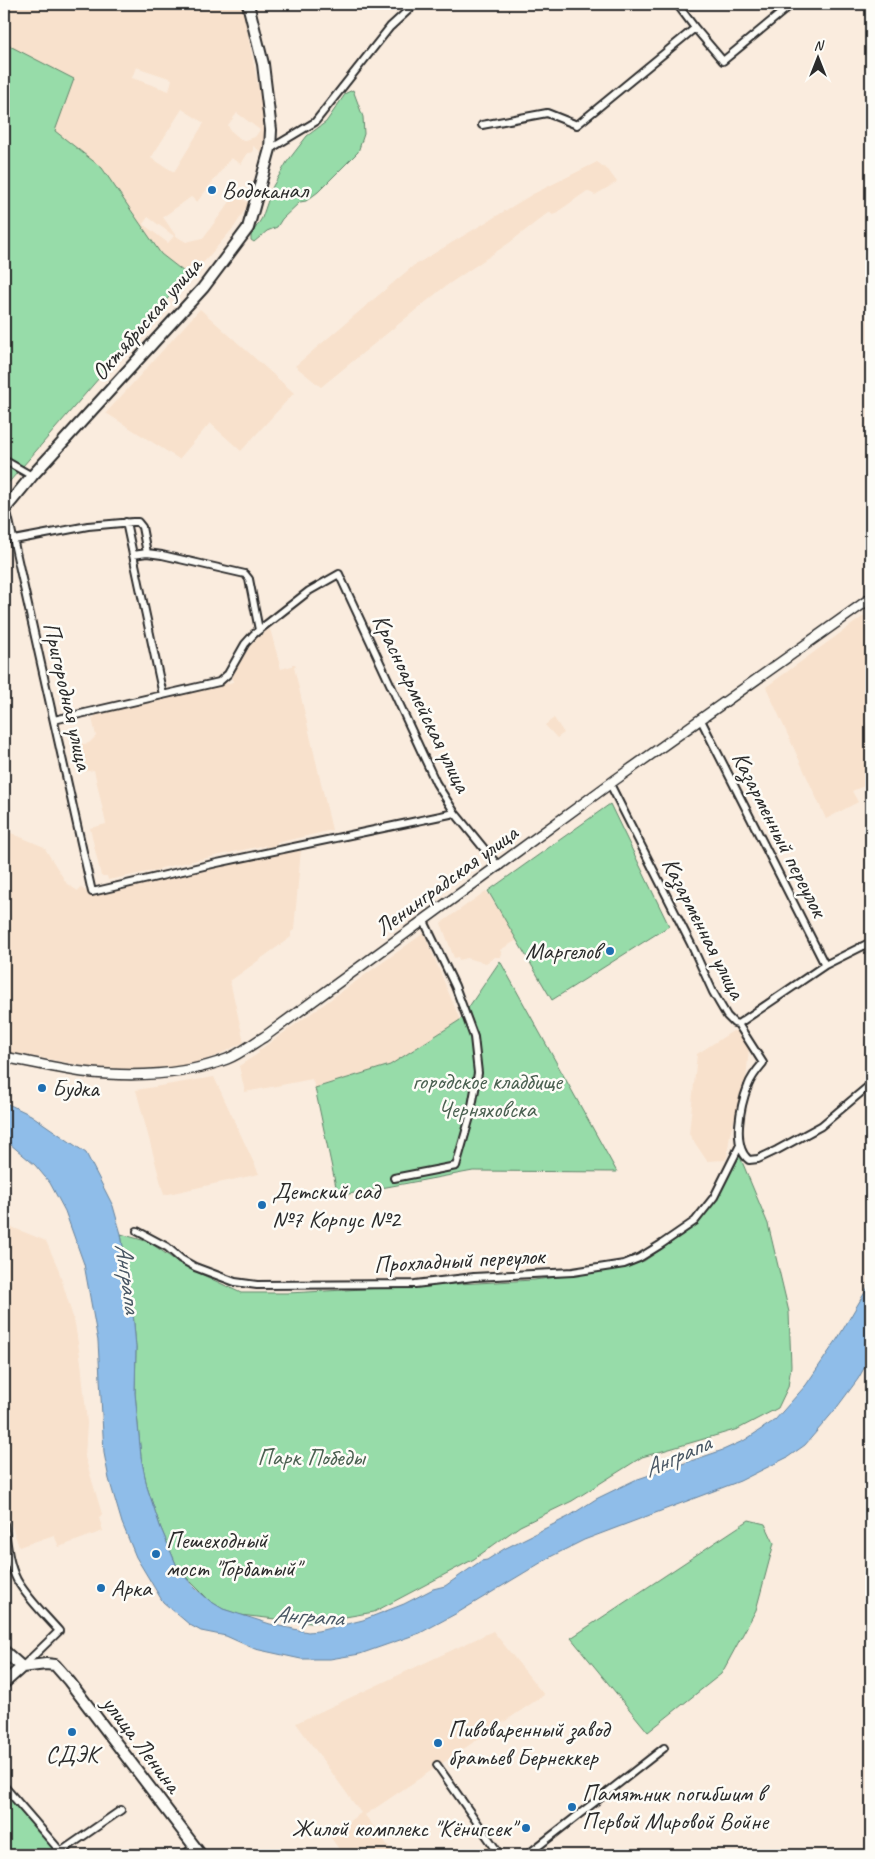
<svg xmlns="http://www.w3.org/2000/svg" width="875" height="1859" font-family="Caveat,sans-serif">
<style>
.built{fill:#f8e1cc;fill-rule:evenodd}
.green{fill:#97dca9;stroke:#61846a}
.water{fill:#8fbde9;stroke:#67839d}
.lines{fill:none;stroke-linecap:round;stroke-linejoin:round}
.street-casing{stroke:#2b2b2b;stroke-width:10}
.secondary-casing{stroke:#2b2b2b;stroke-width:12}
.primary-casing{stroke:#2b2b2b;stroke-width:14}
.street{stroke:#fdfcf7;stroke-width:6}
.secondary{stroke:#fdfcf7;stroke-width:9}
.primary{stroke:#fdfcf7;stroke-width:10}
.poi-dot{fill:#1f6fb2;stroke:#fdfcf7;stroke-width:2}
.labels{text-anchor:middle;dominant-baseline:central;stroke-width:5;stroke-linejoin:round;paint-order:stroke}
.poi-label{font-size:24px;fill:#2b2b2b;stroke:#fdfcf7;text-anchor:start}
.street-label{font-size:24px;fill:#2b2b2b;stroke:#fdfcf7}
.park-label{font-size:24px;fill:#4b6051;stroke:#fdfcf7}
.water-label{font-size:25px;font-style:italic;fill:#495764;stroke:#fdfcf7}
</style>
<rect width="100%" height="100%" fill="#faecde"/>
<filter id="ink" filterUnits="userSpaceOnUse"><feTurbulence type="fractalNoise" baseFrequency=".02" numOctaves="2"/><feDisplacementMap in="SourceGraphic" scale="10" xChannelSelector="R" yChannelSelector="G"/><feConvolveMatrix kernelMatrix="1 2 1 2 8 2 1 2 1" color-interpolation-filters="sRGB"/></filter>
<g filter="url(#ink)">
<path class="built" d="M4,4H242L260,95L266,136L264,154L253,146V152L248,153L241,164L231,158L197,202L191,197L163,217L176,236L186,242L203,238L235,195L249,203L235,226L172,299L160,287L4,429ZM136,67L172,79L169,91L132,78ZM182,109L204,123L174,172L151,158ZM237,113L260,130L255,137L243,141L230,130L228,125ZM148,217L174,236L168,243L143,224Z
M597,162L608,170L617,182L595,195L587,191L553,215L549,212L509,243L443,288L321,387L295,366L413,266L533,194Z
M200,309L294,393L241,451L210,423L179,459L106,413Z
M868,613L871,620V783L852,791L858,802L826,819L766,687Z
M270,629L281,669L292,666V664H295L296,667H294L332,830L277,843V845L266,848L265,845L261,847V846L161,868L158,870L108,880L107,876H101L90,828L106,824L94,770L78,773L72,746L89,743L96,736L92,718L95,717V714L120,708L121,706L124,705L125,707L233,682L231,674L253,642L265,631Z
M554,718L564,733L557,738L545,725Z
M4,830L44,847L67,884L78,891L80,887L91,895L301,849L294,930L291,932V937L230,981L244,1042L216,1056L182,1067L130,1069L90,1067L4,1051Z
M486,891L519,939L500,950L502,954L500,957H495L486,963L466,958L459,960L458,957L454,958L441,923Z
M424,933L460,1020L390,1065L315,1088L312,1079L245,1092L239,1066L259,1053L258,1051Z
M733,1031H739L749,1048L746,1080L730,1134L727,1157L725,1160L707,1161L689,1134L697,1054Z
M214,1077L259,1174L164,1195L136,1090Z
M4,1224L46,1241L58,1268L75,1324L81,1362L87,1423L85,1457L102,1514L99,1518L103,1531L59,1547L54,1535L19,1547L9,1518L4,1490V1282L7,1275L4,1274Z
M493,1631L544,1695L365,1815L391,1850V1855H343L329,1835L361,1813L296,1723Z
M487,1846L495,1855H475L476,1854Z"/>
<path class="green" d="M4,43L74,79L55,131L102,168L161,254L188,275L4,488Z
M353,90L363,117L364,134L358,152L318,192L306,201L300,202L282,219L277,227L267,231L254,242L251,240V235L262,218L273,186L287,162L307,136L326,122L346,93Z
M610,804L669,926L552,1000L488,891Z
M500,961L617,1172L473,1171L338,1196L315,1088L390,1065L460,1020Z
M738,1152L768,1224L789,1312L791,1366L788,1387L778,1408L738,1429L642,1457L572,1501L520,1526L474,1559L374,1612L311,1623L240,1615L223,1609L210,1601L178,1569L160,1526L147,1487L141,1457L135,1393L136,1347L133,1313L121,1234L149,1242L182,1265L241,1293H288L534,1280L582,1274L644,1261L693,1228L717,1196Z
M749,1520L765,1524L774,1543L756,1610L724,1669L721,1674L648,1732L571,1638Z
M4,1789L55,1850L48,1855H12L4,1845Z"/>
<path class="water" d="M4,1102L31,1115L86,1153L113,1206L121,1234L133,1313L136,1347L135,1393L141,1457L147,1487L160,1526L178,1569L195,1588L210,1601L223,1609L270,1624L308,1632L318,1631L363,1620L404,1604L433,1589L445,1586L481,1561L487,1560L504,1549L568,1517L596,1499L635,1480L723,1450L745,1440L775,1420L806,1385L838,1338L871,1282V1356L858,1379L835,1410L805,1445L788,1457L740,1481L584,1540L552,1556L459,1612L420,1633L360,1654L330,1659H301L255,1649L226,1636L201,1631L190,1625L163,1602L136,1557L122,1523L109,1479L104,1453L98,1341L84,1264L65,1211L50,1183L35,1165L4,1139Z"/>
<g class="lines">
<defs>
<path id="street" d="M695,28L723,61L792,4
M482,125L547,113L577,125L695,28L677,4
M270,149L315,122L390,27L415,4
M4,460L32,476
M6,507L92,892L217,863L455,813
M126,522L163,695
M14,540L88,526L133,522H138L142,527L147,553
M133,555L147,553L162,555L245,574L249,579L259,630
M54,720L219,682L228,674L245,644L254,634L309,591L339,574L436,783L455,813L499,867
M701,720L825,965
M610,784L691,944L713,992L727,1016L734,1023L738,1024
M738,1024L763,1063C757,1070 751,1077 748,1086C741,1104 731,1146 749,1160L758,1159L777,1150L821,1126L871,1084
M738,1024L825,965L871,942
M394,1178L456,1166L470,1117L478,1073L474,1037L455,986L424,921
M137,1231L167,1247L181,1259L195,1267L235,1282L257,1285L415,1284L474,1277L573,1272L624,1264L639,1258L660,1245L695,1221L714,1197L740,1145
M4,1524C7,1542 8,1563 17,1580C28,1599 45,1615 59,1631L22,1667
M437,1765L500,1855
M4,1786L61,1852
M56,1855L121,1810
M183,1855L195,1847
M527,1855L664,1748"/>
<path id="secondary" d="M4,1057C30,1062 57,1068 83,1072C130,1077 183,1076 227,1059C240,1054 252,1044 264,1037L615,780L871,598"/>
<path id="primary" d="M4,510L32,476L203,288L248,228L270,149L271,130L263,64L248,4
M4,1651L22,1667
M4,1683L22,1667L46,1664L55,1665L69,1681L201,1855"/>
</defs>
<use href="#street" class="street-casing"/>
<use href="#secondary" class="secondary-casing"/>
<use href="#primary" class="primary-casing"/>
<use href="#street" class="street"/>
<use href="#secondary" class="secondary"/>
<use href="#primary" class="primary"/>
</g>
</g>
<g class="poi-dot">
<circle cx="212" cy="190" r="5"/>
<circle cx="610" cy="951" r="5"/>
<circle cx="42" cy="1088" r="5"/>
<circle cx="262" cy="1205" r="5"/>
<circle cx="156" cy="1554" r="5"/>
<circle cx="101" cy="1588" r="5"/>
<circle cx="72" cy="1732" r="5"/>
<circle cx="438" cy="1743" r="5"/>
<circle cx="572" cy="1807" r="5"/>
<circle cx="526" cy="1828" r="5"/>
</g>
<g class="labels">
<g class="poi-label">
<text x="222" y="190">Водоканал</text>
<text x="600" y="951" text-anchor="end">Маргелов</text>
<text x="52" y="1088">Будка</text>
<text x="272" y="1191">Детский сад<tspan x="272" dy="28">№7 Корпус №2</tspan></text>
<text x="166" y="1540">Пешеходный<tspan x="166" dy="28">мост "Горбатый"</tspan></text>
<text x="111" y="1588">Арка</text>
<text x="448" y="1729">Пивоваренный завод<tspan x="448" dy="28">братьев Бернеккер</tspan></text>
<text x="72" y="1754" text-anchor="middle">СДЭК</text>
<text x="582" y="1793">Памятник погибшим в<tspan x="582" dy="28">Первой Мировой Войне</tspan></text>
<text x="516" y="1828" text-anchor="end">Жилой комплекс "Кёнигсек"</text>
</g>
<g class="street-label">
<text transform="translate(146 319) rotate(-49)">Октябрьская улица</text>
<text transform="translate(68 696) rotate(77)">Пригородная улица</text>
<text transform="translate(422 703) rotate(64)">Красноармейская улица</text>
<text transform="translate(780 834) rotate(63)">Казарменный переулок</text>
<text transform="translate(446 880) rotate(-36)">Ленинградская улица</text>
<text transform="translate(704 928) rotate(63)">Казарменная улица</text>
<text transform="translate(459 1260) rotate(-3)">Прохладный переулок</text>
<text transform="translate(142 1744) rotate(53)">улица Ленина</text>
</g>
<g class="park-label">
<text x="487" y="1081">городское кладбище<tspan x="487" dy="28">Черняховска</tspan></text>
<text x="311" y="1457">Парк Победы</text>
</g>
<g class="water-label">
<text transform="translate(128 1278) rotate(82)">Анграпа</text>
<text transform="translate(677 1456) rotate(-24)">Анграпа</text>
<text transform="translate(308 1616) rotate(3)">Анграпа</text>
</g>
</g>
<rect width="875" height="1859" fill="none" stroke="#fdfcf7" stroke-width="20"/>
<rect x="10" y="10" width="855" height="1839" fill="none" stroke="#2b2b2b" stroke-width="2" filter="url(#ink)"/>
<g transform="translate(818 58)" stroke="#fdfcf7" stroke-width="4" paint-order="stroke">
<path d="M0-4L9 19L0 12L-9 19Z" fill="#2b2b2b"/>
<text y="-8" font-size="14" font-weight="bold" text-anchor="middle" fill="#2b2b2b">N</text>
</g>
</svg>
